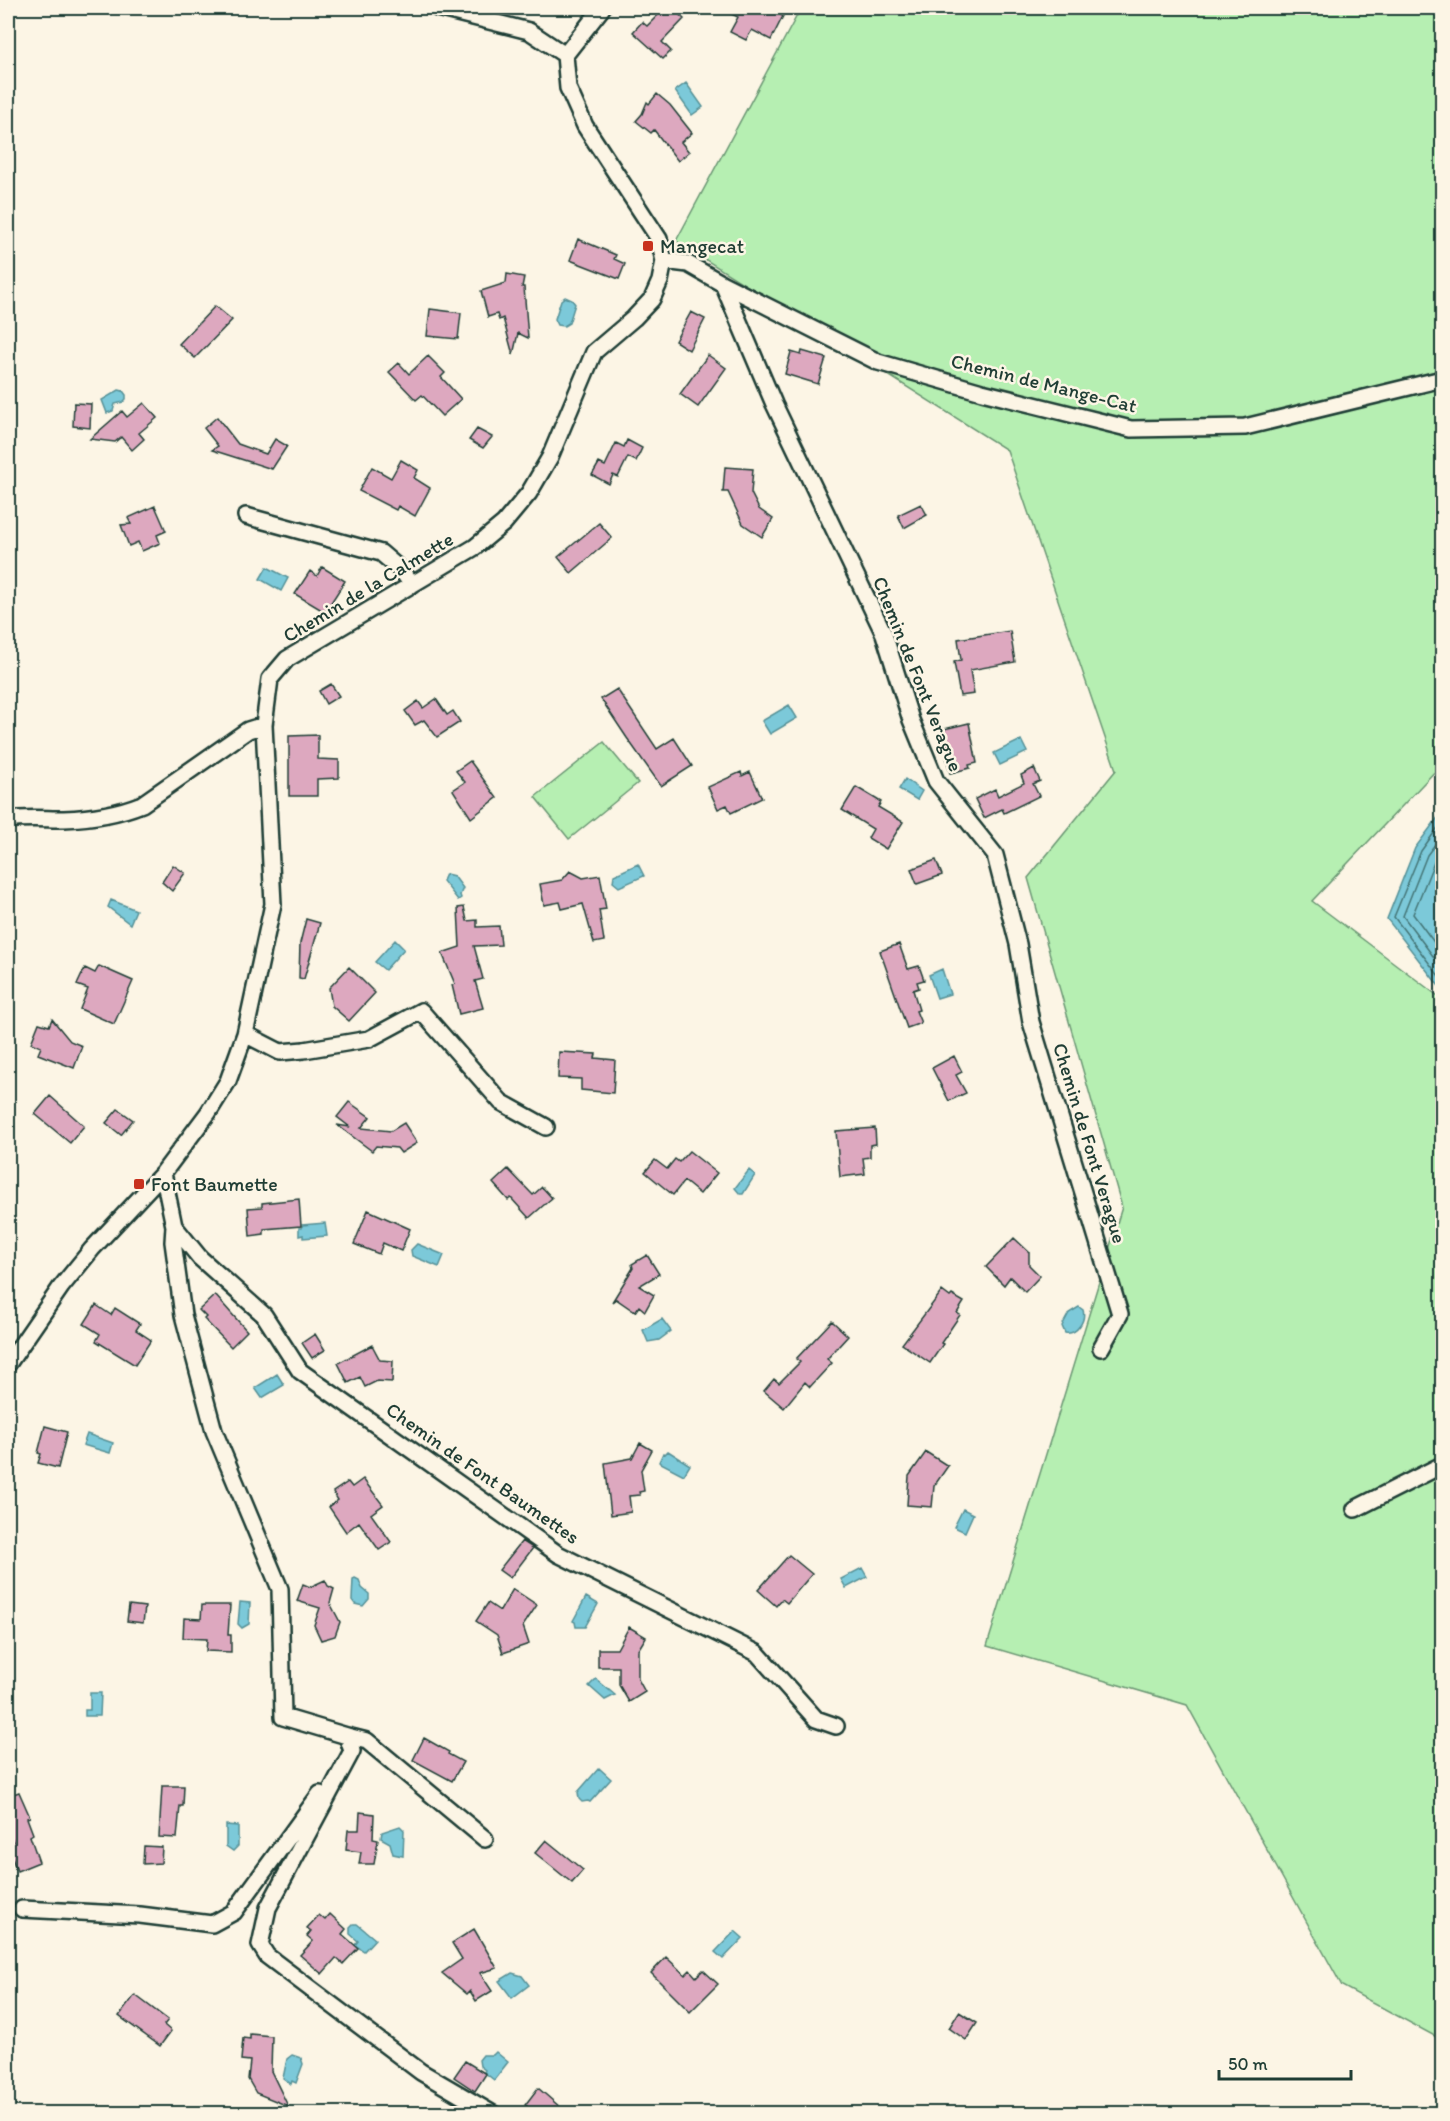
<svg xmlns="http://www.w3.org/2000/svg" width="1450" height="2121" font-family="Itim,sans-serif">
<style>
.green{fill:#b6efb2;stroke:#6a9673;stroke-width:1.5}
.water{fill:#7bc9d9;stroke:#569197;stroke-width:1.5}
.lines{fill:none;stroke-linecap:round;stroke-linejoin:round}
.shore{stroke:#447576;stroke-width:1.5}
.building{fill:#dda8bf;stroke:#1f3d34;stroke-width:1.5}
.minor-casing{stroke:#1f3d34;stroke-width:20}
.minor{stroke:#fcf5e5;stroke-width:15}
.poi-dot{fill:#c8321e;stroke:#fcf5e5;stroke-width:2}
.labels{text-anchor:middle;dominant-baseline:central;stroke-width:5;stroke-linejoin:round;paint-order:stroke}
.poi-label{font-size:20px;fill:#1f3d34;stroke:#fcf5e5;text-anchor:start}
.street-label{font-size:20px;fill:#1f3d34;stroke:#fcf5e5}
</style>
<rect width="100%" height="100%" fill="#fcf5e5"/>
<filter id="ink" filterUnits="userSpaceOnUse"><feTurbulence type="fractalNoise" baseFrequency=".0167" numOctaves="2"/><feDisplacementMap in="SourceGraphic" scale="12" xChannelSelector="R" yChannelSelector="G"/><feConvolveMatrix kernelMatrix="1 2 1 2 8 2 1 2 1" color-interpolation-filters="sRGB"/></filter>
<g filter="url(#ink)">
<path class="green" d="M801,8H1442V764L1312,901L1442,999V2040L1342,1986L1187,1705L987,1646L1122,1207L1028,878L1116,770L1007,450L676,241Z
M604,742L638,783L569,839L535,797Z"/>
<path class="water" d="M686,83L703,107L692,115L675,91Z
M565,297L572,300L575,304L569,323L564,326L558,325L555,319L561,300Z
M119,390L123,391L126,395V399L123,402L115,404L113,411L107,413L102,400Z
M267,567L288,578L281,591L260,579Z
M789,705L797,718L770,734L762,721Z
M1021,740L1027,752L1000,765L994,753Z
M905,779L922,791L917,800L899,789Z
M1442,812V990L1387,919L1415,848Z
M638,864L644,876L619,887L613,882L614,875Z
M446,874L454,876L463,888L460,895L461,898L458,900L443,881Z
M111,900L136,910L130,924L108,907Z
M395,940L404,949L385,970L375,962Z
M942,969L950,994L937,998L929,975Z
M749,1170L755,1175L743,1194H740L735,1188Z
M325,1223L327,1236L303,1238V1235L299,1236V1228H302V1225Z
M417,1244L444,1255L439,1267L412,1256L411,1250Z
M1079,1307L1083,1310C1086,1320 1077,1335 1065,1333L1062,1326L1069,1313Z
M662,1319L671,1331L659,1340L648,1342L643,1330Z
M277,1374L284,1385L262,1398L255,1388Z
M87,1434L113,1443L110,1453L83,1445Z
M668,1451L690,1465L684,1475L659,1462L663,1453L665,1454Z
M963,1509L973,1514L965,1532L954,1527Z
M862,1568L867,1577L846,1588L841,1579Z
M355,1578L359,1580L362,1588L369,1594V1599L363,1606L355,1604L352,1600L353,1579Z
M586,1597L598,1604L585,1627H576L575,1622L573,1621Z
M240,1602L250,1603L249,1624L242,1628L238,1624Z
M596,1679L615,1695L605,1700L589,1686Z
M90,1693H101L100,1716H85V1710H90Z
M599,1768L611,1779L590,1802L588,1801L582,1802L579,1799L578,1792Z
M226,1825L238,1826V1846L233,1851L226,1846Z
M400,1826L404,1830L403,1856L393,1854L390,1843L381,1838L382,1832Z
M353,1924H357L375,1939L364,1951L355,1945L358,1941L350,1934V1927Z
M735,1931L743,1938L723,1959L715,1952Z
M512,1973L522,1976L529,1985L512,1998L499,1981Z
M496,2052L508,2062L494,2080L484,2072L485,2070L480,2066L479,2060L483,2055H493Z
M292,2055L301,2058L303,2064L296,2083L292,2081L291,2084L283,2078L287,2059Z"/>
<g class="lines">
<path class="shore" d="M1442,822L1421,851L1394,917L1442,980
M1442,835L1427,855L1403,916L1442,968
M1442,850L1435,860L1413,914L1442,953"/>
</g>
<path class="building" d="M665,8H672L684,19L662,42L671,51L663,59L633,32L642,22L647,26Z
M719,8H766L783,16L771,40L752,30L746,40L730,32L738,17Z
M657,94L670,105L692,133L681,142L689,152L678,161L654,130L651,133L636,121L642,114L647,102L649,104Z
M578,239L616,255L614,259L625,264L619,279L570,260Z
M507,274L524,277L522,287H524L528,338L518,333L513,355L503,318L499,320L497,314L488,317L481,291L506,283Z
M215,306L232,320L195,358L179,344Z
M430,309L461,313L458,339L427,336Z
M691,312L705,319L689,350L675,341Z
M802,351L826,358L818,384L785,374L791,352L801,355Z
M708,355L726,368L698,407L680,394Z
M428,356L445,373L441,377L461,399L442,416L422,395L416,400L389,372L399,363L409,374Z
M74,403L91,404L90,428L73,426Z
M144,403L157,418L139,433L144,439L132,450L121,437L115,442L90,439L122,411L127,417Z
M217,417L238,444L266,454L275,439L287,446L272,469L212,450L218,446L204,428Z
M477,429L492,437L483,448L469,440Z
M627,440L642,448L636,461L628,457L618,477L613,475L609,484L592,475L599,463L605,466L616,443L624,447Z
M401,460L418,470L414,478L430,488L415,516L398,506L396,510L359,491L372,467L391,478Z
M725,467L753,469L751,493L759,509L773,519L762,537L743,524L728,492H723Z
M921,504L927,515L904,528L898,515Z
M155,506L166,531L157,535L160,543L142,551L138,542L129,546L121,525L131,524L128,518Z
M599,523L612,538L571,573L558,557Z
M322,567L345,581L325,612L295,594L310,571L317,576Z
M1010,631L1015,662L970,670L974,694L960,696L954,662L961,660L958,639Z
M331,684L339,696L326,704L319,691Z
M617,689L657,749L674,738L692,766L661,786L627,738L601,699Z
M436,699L447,715L453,711L460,722L437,737L424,720L415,725L405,711L418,701L423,708Z
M969,723L977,763L969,765L970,768L950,773L940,730Z
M318,735V759L339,760V778L317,779V796H289V736Z
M470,761L497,798L471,818L453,790L465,782L456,771Z
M1034,768L1040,781L1033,784L1039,796L1004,813L1002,809L984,818L975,799L995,789L998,796L1024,783L1021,775Z
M741,772L742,776L750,772L762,798L731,813L727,805L718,809L708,787Z
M856,787L881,802L878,807L903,822L886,849L868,838L873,829L842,810Z
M936,860L942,875L917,884L911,869Z
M173,865L185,873L172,891L162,882Z
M570,871L583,878L600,875L606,909L599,910L604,941L594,943L583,904L562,909L560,902L544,905L540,884L562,880Z
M464,907L467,921L477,920V927L499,926L501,945L474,946L483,979L475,981L483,1008L459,1014L452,985L455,984L442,953L460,947L458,908Z
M306,919L320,923L304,979L299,978L300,943Z
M899,944L908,969L919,966L924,980L917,982L919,988L913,990L919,1010L916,1011L921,1023L907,1028L880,951Z
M99,966L133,981L114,1024L80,1009L88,989L77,985L85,968L95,973Z
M349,967L375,993L349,1021L332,1006L329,988Z
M52,1019L70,1041L82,1046L74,1068L38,1054L41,1047L31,1043L39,1023L49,1026Z
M559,1052L596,1054L595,1058L615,1060L613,1093L581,1090V1079L558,1078Z
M954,1056L962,1072L956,1075L966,1093L949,1101L932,1068Z
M50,1096L84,1126L70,1143L35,1114Z
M349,1102L370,1117L361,1128L391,1131L404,1123L417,1143L401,1153L397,1148L376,1146L372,1151L337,1125L350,1127L337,1117Z
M118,1109L133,1120L121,1135L106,1123Z
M875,1128L876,1144L870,1145V1157L863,1158L865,1174L840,1177L836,1131Z
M689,1151L717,1173L700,1194L684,1181L673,1195L645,1172L655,1160L667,1169L675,1159L679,1162Z
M508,1169L533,1195L542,1187L552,1198L529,1218L511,1198L508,1200L493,1183Z
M299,1199L301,1226L264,1229V1234L250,1236L248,1208L262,1207V1203Z
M368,1210L410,1229L401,1251L383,1243L379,1254L354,1244Z
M1014,1238L1029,1252V1265L1040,1276L1025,1292L1010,1277L1004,1285L986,1267Z
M647,1255L659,1274L639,1286L654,1295L645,1311L639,1306L635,1312L616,1299L612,1302L633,1268L632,1264Z
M942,1291L950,1297L952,1295L964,1302L957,1313L960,1315L941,1343L943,1344L930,1363L902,1344Z
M215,1295L247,1331L231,1347L204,1319L206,1317L199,1310Z
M96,1305L111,1315L115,1308L140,1324L136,1330L151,1340L135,1365L96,1341L100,1334L84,1324Z
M832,1321L848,1336L827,1359L832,1363L819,1377L810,1387L805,1382L784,1408L764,1391L774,1379L779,1383L800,1362L796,1359Z
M315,1334L325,1350L312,1358L302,1343Z
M372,1345L380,1360L393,1361L392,1382L377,1381L365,1387L360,1377L348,1383L338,1363Z
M45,1426L67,1432L58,1468L38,1463L41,1454L38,1453Z
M640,1443L652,1450L641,1470L644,1491L639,1492L640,1495L629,1496L631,1512L611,1515L605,1463L632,1458Z
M926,1452L948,1466L934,1486L932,1507L907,1505L909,1476Z
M363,1479L383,1505L371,1514L391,1542L379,1550L359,1522L346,1532L329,1507L338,1500L333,1492L348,1482L352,1487Z
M522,1541L533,1548L510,1578L499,1570Z
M789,1555L812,1574L787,1603L782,1599L776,1606L758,1590Z
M325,1580L328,1586L334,1589L330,1603L340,1622L335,1636L321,1640L314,1625L320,1608L297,1601L303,1584L310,1587Z
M513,1589L537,1605L523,1626L529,1644L503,1653L497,1635L476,1621L488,1603L500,1611Z
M129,1605L145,1607L143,1623L127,1621Z
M202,1605H230L228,1635H231V1652L206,1651L207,1639L183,1638L184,1618L201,1619Z
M629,1627L646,1637L638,1650V1679L645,1692L629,1702L619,1685V1667H598V1649H617Z
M424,1738L449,1752L448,1754L463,1762L452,1781L413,1760Z
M162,1786H184L183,1806H180L177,1838L159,1837Z
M19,1792L30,1817L27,1818L33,1834L30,1836L39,1862L17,1871L8,1848V1845L13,1842L8,1828V1796Z
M360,1812L374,1814L373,1839L378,1840L374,1864H359L361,1852L346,1850L348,1830H359Z
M546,1840L583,1870L572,1883L535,1853Z
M144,1846L162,1847L161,1863L143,1864Z
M330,1914L346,1929L342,1934L358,1948L343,1964L336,1958L322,1974L300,1955L313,1941L307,1936L311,1931L307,1928L319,1915L325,1920Z
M474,1929L497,1968L480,1973L492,1991L476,2001L470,1991L467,1994L442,1973L462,1959L452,1943Z
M666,1957L685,1975L690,1970L696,1977L703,1970L718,1984L690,2012L651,1973Z
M135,1995L168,2020L164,2025L171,2031L160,2046L119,2016Z
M959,2012L977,2023L966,2040L949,2028Z
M250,2034L272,2036L271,2071L288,2106L256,2093L248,2079L250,2061L241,2060L243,2038L250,2039Z
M465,2061L486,2074L475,2091L454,2077Z
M538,2088L568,2114H521L527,2106L525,2105Z"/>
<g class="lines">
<defs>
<path id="minor" d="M437,8L529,31L565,55
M664,261L688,264L723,284L774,404L884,634L911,720L936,781L995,855L1018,944L1031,1022L1120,1314L1101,1348
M723,284L878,362L982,392L1131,429L1245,427L1442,379
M246,516L381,553L402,571L412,585
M8,820C26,817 45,819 64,819C91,818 117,814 142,804L248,730L264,725
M245,1034L280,1052L304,1050L369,1039L421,1011L501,1102L546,1127
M163,1173L174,1226L173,1242L183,1315L214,1431L280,1589L283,1717L347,1736L352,1751L268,1908L260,1945L267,1956L421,2072L493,2114
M174,1226L200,1258L264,1315L300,1371L558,1554L757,1653L816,1719L836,1726
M8,1364L61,1287L92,1249L163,1173L208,1113L228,1081L245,1034L273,904L264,725L270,679L287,659L475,547L504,523L529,493L550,457L594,352L634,318L652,299L660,281L664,261L659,239L585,126L568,88L565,55L602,8
M1355,1509L1442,1465
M347,1736L367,1741L485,1839
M22,1909L140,1915L212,1924L234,1912L320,1794"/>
</defs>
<use href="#minor" class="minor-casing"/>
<use href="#minor" class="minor"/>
</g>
</g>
<g class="poi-dot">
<rect x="642" y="240" width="12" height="12" rx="3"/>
<rect x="133" y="1178" width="12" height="12" rx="3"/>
</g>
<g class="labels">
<g class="poi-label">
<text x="660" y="246">Mangecat</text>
<text x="151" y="1184">Font Baumette</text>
</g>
<g class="street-label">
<text transform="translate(1044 383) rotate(14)">Chemin de Mange-Cat</text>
<text transform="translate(368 587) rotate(-31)">Chemin de la Calmette</text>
<text transform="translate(918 674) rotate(68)">Chemin de Font Verague</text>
<text transform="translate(1090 1143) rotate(73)">Chemin de Font Verague</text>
<text transform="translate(483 1473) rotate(35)">Chemin de Font Baumettes</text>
</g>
</g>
<rect width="1450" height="2121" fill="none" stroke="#fcf5e5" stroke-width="30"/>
<rect x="15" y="15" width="1420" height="2091" fill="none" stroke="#1f3d34" stroke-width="2" filter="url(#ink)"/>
<path d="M1219 2070v9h132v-9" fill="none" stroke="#1f3d34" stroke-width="3"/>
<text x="1228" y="2070" font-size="18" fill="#1f3d34" stroke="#fcf5e5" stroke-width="4.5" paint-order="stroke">50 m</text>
</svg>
